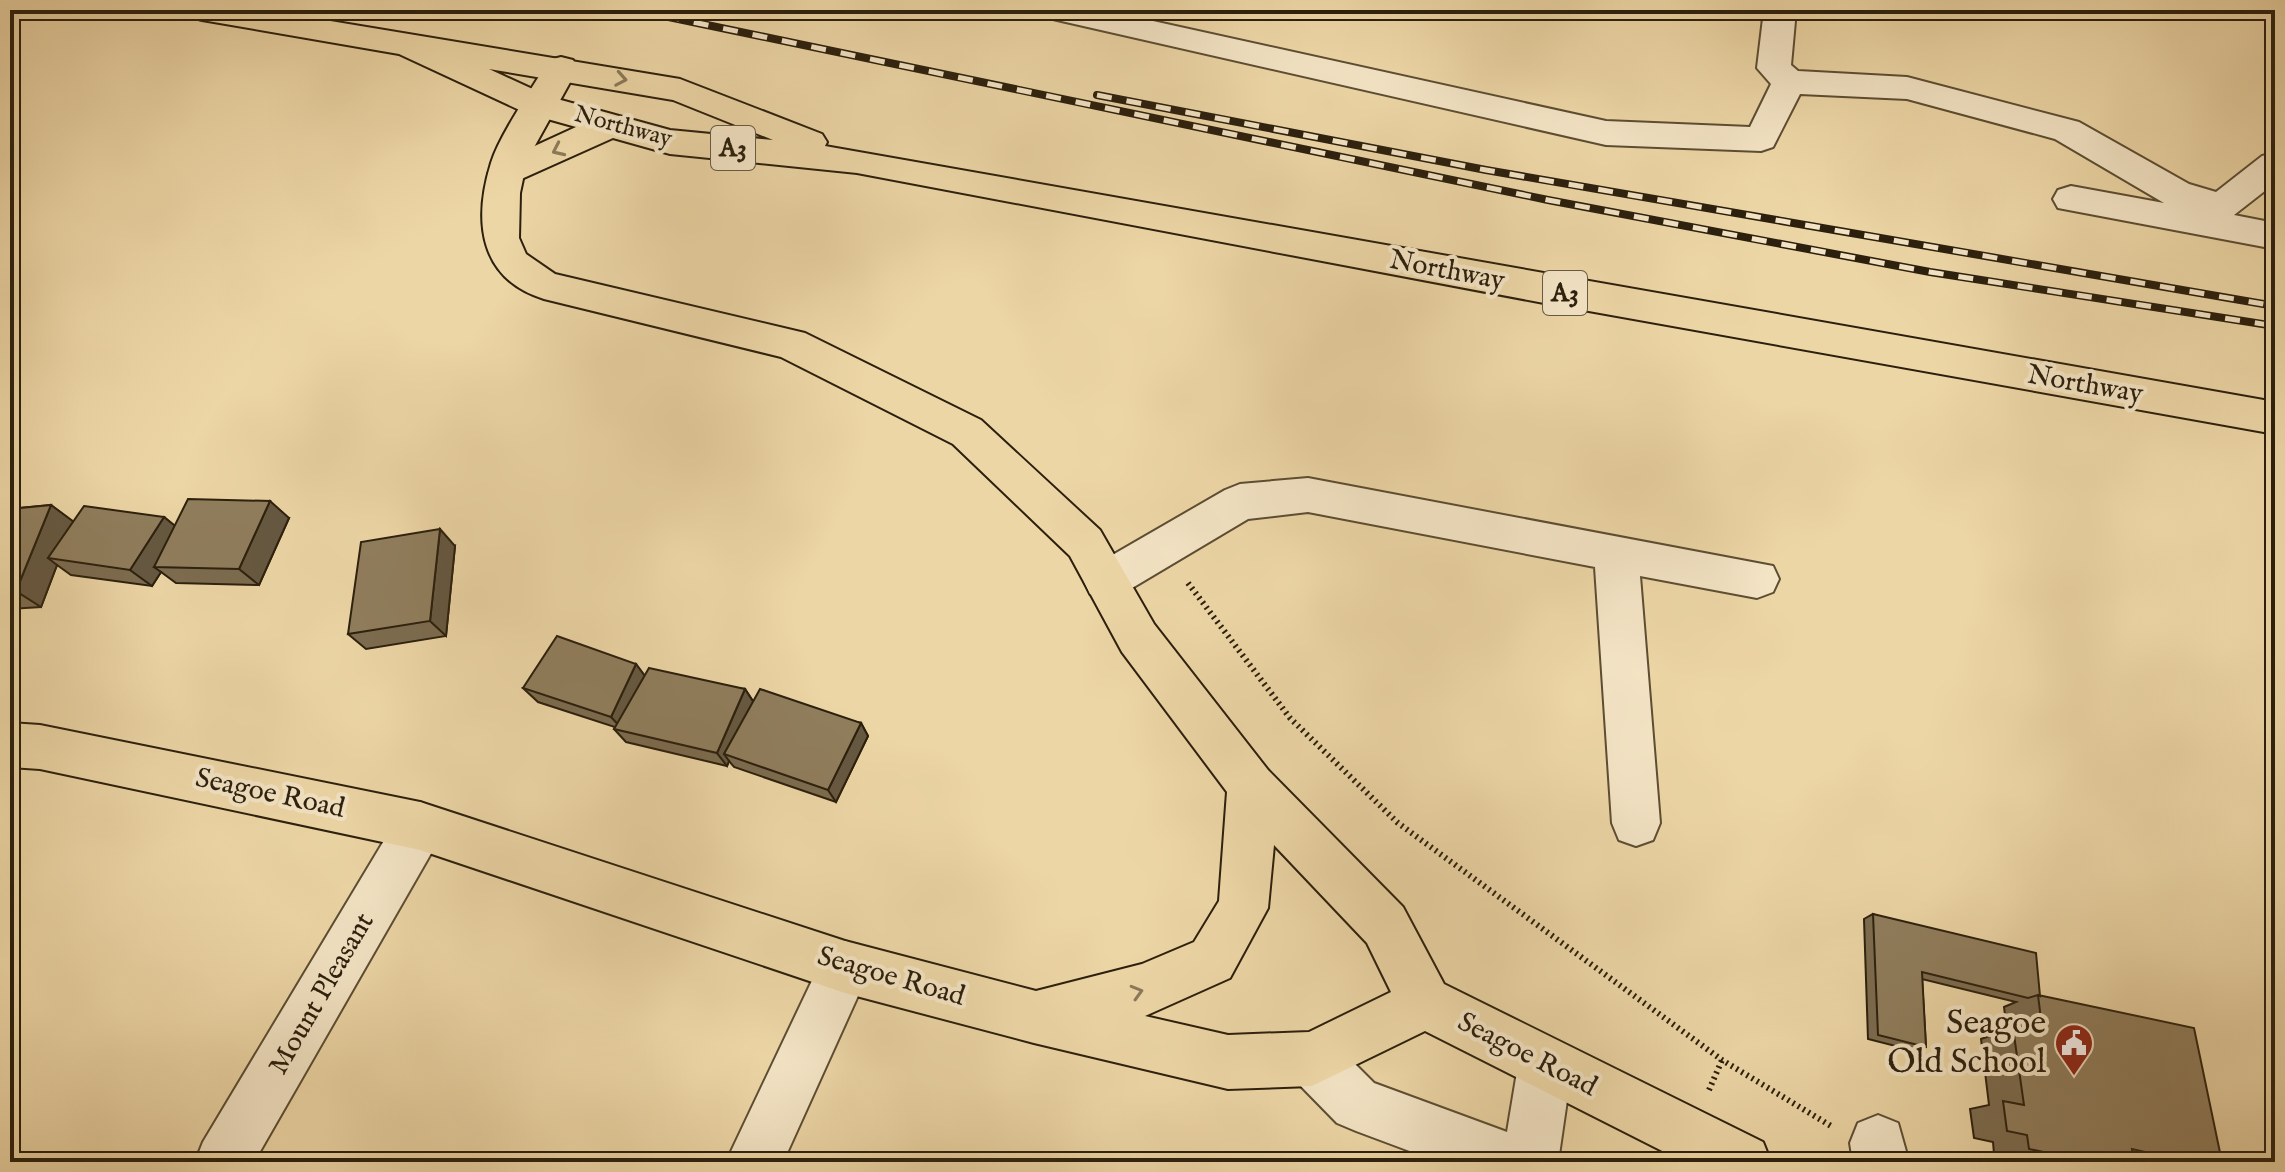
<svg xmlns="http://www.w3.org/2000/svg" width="2285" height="1172" font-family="'IM FELL English',serif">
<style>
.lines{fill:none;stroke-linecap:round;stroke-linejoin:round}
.minor-casing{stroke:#5c4d33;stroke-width:4}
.major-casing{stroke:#2b1f0d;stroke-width:4}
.highway-casing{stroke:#2b1f0d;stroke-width:4}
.path{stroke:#2b1f0d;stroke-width:6;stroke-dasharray:2 4;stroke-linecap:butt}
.minor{fill:#f3e4c5;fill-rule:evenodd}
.major{fill:#edd6a6;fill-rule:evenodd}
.highway{fill:#edd6a6;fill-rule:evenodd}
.rail-casing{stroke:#2b1f0d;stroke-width:8}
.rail{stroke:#f3e4c5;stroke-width:5;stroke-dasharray:15;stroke-linecap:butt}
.wall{fill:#7c6c50;stroke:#2b1f0d;stroke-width:2}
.shaded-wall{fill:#655841;stroke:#2b1f0d;stroke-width:2}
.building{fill:#907e5d;stroke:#2b1f0d;stroke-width:2}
.oneway{stroke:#8c7a5a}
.labels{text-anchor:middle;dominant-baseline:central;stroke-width:8;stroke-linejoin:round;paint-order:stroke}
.far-street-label{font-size:24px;fill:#2b1f0d;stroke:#f3e4c5}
.shield{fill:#f3e4c5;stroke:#675a44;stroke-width:2}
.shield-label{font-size:26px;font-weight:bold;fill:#2b1f0d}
.street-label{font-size:28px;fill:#2b1f0d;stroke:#f3e4c5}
.near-poi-label{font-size:34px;fill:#2b1f0d;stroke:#f3e4c5;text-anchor:end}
</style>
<rect width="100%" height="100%" fill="#edd6a6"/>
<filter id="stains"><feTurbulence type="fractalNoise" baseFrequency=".0025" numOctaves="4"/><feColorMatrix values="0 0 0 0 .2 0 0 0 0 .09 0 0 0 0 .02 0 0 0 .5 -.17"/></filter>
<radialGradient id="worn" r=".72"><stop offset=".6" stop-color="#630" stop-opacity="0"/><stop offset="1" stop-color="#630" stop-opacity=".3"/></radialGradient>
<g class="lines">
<defs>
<path id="minor" d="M1041,10H1103L1606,121L1750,127L1771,84L1757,68L1764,10H1796L1791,65L1798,71L1907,77L2079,122L2189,184L2216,192L2262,156L2275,153V183L2234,215L2275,223V249L2058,208L2053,199L2058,190L2071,186L2164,203L2055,139L1907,99L1800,94L1773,147L1761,151L1606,145L1057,20L1046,17Z
M1308,478L1773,566L1779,579L1773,592L1757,598L1640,576L1660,823L1653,840L1636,846L1619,840L1612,823L1595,567L1308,512L1248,519L1122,594L1106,600L1090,594L1084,581L1090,568L1225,490L1240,484Z
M420,802L437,809L444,826L437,843L254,1162H195L203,1142L403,809Z
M845,941L863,949L871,967L783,1162H726L827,949Z
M1312,1032L1331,1040L1374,1083L1507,1132L1518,1066L1526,1047L1545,1039L1564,1047L1572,1066L1558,1162H1439L1356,1131L1337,1123L1293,1078L1285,1059L1293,1040Z
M1878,1115L1898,1123L1909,1162H1853L1850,1143L1858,1123Z"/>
<path id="major" d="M561,57L573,60L578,68L527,160L520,193L519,238L526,254L555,274L805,333L981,420L1100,530L1154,624L1268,770L1403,907L1444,984L1763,1142L1771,1162H1684L1425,1031L1312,1086L1228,1089L1034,1043L845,993L420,850L40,769L10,767V723L40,725L420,802L845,941L1036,991L1142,964L1194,942L1219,901L1227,792L1122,652L1070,556L953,444L781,357L544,299C479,279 473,221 491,163C500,134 533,87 549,60ZM1274,845L1367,943L1391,992L1309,1032L1228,1035L1145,1016L1230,978L1268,908Z"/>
<path id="highway" d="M186,10H264L680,79L822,134L827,142L825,146L2275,402V434L1544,303L857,173L670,154L613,138L506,186L493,183L488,174L493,165L576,127L526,113L399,54L202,20L191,17ZM489,69L673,100L773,140L670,130L550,97Z"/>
</defs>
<use href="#minor" class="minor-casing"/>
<use href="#major" class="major-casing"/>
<use href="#highway" class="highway-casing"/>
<path class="path" d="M1188,583L1290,718L1398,823L1722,1060L1831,1126
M1709,1090L1722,1060"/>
<use href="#minor" class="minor"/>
<use href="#major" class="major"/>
<use href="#highway" class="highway"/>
<defs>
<path id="rail" d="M635,10L1548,200L1930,272L2275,326
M1097,95L1486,170L2275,306"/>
</defs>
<use href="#rail" class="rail-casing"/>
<use href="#rail" class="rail"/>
</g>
<path class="wall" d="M51,505L73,522L164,517L175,526L289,518L259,585L176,583L161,572L152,586L71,575L57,565L41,607L10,609V509Z
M455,546L446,636L366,649L348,634Z
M636,664L645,676L745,689L753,701L861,723L868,736L836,802L734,767L729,761L727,766L626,742L614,729L615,727L538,702L523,688Z
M1873,914L2040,996L2222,1162H2029L1994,1154L1993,1142L1974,1138L1970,1109L1989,1105L1981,1039L2007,1030L2004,1007L2016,1002L1922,979L1926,1047L1915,1051L1868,1039L1864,919Z"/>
<path class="shaded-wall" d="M270,501L289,518L259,585L239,569Z
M51,505L74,522L48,558L57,565L41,607L16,591Z
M164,517L185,534L154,567L161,572L152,586L130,570Z
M440,529L455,546L446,636L430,621Z
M636,664L647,679L623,730L611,717Z
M745,689L754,703L724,754L729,761L727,766L717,753Z
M861,723L868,736L836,802L828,790Z"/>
<path class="building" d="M188,499L270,501L239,569L154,567Z
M51,505L16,591H10V509Z
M84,506L164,517L130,570L48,558Z
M440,529L430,621L348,634L361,542Z
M557,636L636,664L611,717L523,688Z
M649,668L745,689L717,753L614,729Z
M760,689L861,723L828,790L724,754Z
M1873,914L2036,953L2040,996L2038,995L2028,998L1922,972L1926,1047L1878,1035Z
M2038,995L2194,1028L2222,1162H2190L2132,1149L2134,1162H2091L2029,1149L2027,1135L2007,1131L2003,1101L2024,1105L2013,1028L2043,1035Z"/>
<defs><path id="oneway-chevron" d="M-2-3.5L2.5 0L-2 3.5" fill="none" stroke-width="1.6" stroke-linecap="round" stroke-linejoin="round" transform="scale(2)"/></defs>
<g class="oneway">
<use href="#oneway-chevron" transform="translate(621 79) rotate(10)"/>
<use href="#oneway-chevron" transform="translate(558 150) rotate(155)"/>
<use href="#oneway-chevron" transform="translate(1137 992) rotate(-16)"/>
</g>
<defs>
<symbol id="civic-pin" viewBox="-11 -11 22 30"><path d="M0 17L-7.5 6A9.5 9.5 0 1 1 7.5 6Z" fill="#8f2418" stroke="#f3e4c5"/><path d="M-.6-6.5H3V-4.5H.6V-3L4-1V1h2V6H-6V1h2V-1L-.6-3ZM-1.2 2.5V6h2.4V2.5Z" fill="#fff"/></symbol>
</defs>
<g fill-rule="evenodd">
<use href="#civic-pin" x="2052" y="1021" width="44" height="60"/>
</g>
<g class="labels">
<g class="far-street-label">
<text transform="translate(623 127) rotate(15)">Northway</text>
</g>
<g class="shield">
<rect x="711" y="126" width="44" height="44" rx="6"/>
<rect x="1543" y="271" width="44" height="44" rx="6"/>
</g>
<g class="shield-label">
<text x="733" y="148">A3</text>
<text x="1565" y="293">A3</text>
</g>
<g class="street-label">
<text transform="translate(1447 271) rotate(11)">Northway</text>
<text transform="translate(2085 385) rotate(10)">Northway</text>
<text transform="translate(270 794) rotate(12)">Seagoe Road</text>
<text transform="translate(891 977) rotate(16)">Seagoe Road</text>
<text transform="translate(322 994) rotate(-60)">Mount Pleasant</text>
<text transform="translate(1527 1055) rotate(27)">Seagoe Road</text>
</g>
<g class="near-poi-label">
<text x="2046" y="1023">Seagoe<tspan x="2046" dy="39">Old School</tspan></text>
</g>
</g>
<rect width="2285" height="1172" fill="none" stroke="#edd6a6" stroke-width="40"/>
<rect x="12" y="12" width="2261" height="1148" fill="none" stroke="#2b1f0d" stroke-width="4"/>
<rect x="20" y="20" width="2245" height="1132" fill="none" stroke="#2b1f0d" stroke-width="2"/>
<rect width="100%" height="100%" filter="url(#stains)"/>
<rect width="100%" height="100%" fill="url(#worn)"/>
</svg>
